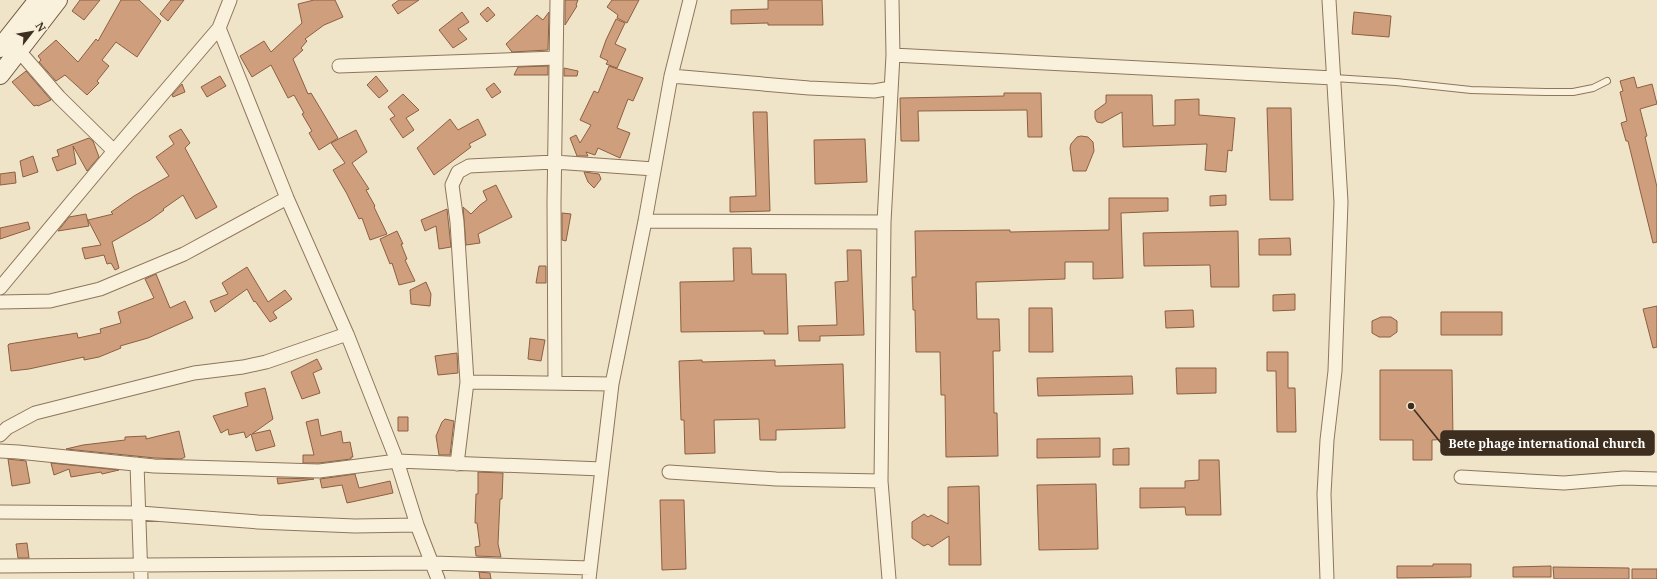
<svg xmlns="http://www.w3.org/2000/svg" width="1657" height="579" font-family="'Noto Serif',serif">
<style>
.building{fill:#cf9f7d;stroke:#8d5f41}
.lines{fill:none;stroke-linecap:round;stroke-linejoin:round}
.lane-casing{stroke:#8d765c;stroke-width:8}
.street-casing{stroke:#8d765c;stroke-width:15}
.secondary-casing{stroke:#6f573f;stroke-width:20}
.lane{stroke:#faf1dc;stroke-width:6}
.street{stroke:#faf1dc;stroke-width:13}
.secondary{stroke:#faf1dc;stroke-width:18}
.leader{fill:none;stroke:#3d2e20;stroke-width:1.5}
.callout-dot{fill:#3d2e20;stroke:#f7eed8;stroke-width:1.5}
.callout{fill:#3d2e20;stroke:#3d2e20;stroke-width:1.5}
.callout-label{font-size:12px;text-anchor:middle;font-weight:bold;fill:#fff}
</style>
<rect width="100%" height="100%" fill="#f0e4c8"/>
<path class="building" d="M80,0H100L84,20L72,11Z
M121,0H139L161,21L137,57L116,42L102,60L109,66L97,81L99,83L87,95L65,75L56,81L39,62L41,60L38,56L56,40L78,62L96,39L98,41Z
M171,0H184L168,21L160,14Z
M314,0H335L343,17L324,25L305,39L307,41L301,48L303,50L293,59L308,94L311,93L338,138L319,150L309,133L312,131L302,114L304,113L294,95L288,98L271,65L252,77L240,56L264,41L271,52L302,23L298,4Z
M399,0H419L398,14L392,5Z
M565,0H578L576,5L577,6L565,25Z
M612,0H639L627,23L617,18L618,15L607,7Z
M768,0H822L823,25H768V23L731,24V10L768,9Z
M488,7L495,15L487,22L480,14Z
M462,12L469,22L458,29L467,39L453,48L439,30Z
M549,12L548,50L512,52L506,44L537,15L543,20Z
M1354,12L1391,16L1389,37L1352,34Z
M616,19L625,23L615,44L626,49L617,68L606,64L608,61L600,57L606,40Z
M548,66V75H514L518,67Z
M609,66L643,78L633,101L628,99L617,128L630,133L620,158L598,148L595,155L586,152L588,156H577L570,138L576,135L580,143L591,125L580,120L594,91L598,93Z
M564,68L578,71L577,76H564Z
M26,71L51,100L38,106L37,105L34,106L12,82Z
M220,76L226,86L207,97L201,87Z
M376,76L388,91L379,98L367,85Z
M1634,77L1637,88L1652,84L1657,104L1640,109L1647,136L1645,137L1657,187V242L1653,243L1628,141H1626L1621,123L1627,121L1620,92L1623,91L1620,81Z
M494,83L501,92L492,98L486,89Z
M182,84L185,92L173,97L172,95Z
M1004,93H1041L1042,137H1028L1027,110L918,111L919,141H901L900,98L1004,96Z
M403,94L419,110L406,118L414,130L403,138L390,119L395,116L388,107Z
M1106,95H1152L1153,126L1175,125V100L1199,99V115L1235,118L1232,151L1228,150L1226,172L1205,170L1207,144L1123,147L1122,112L1102,123L1097,122L1095,118V111L1106,103Z
M1267,108H1291L1293,200H1270Z
M753,112H767L770,211L730,212V197L756,196Z
M450,119L458,130L478,119L486,135L469,144L471,147L434,175L417,148Z
M181,129L190,143L185,148L217,207L196,219L183,195L163,209L164,210L150,220L112,242L119,268L115,270L111,263L107,264L104,255L85,259L82,248L101,245L88,220L113,214L111,212L134,196L169,176L156,157L174,144L169,136Z
M356,130L367,152L352,163L369,189L366,190L375,206L374,207L387,234L370,240L362,218L359,219L347,194L333,170L345,163L331,143Z
M1081,136L1088,137L1093,142L1094,151L1086,171H1073L1070,148L1071,144L1077,137Z
M89,138L93,141L99,157L87,171L73,146L76,164L57,171L52,158L59,156L57,150Z
M865,139L867,182L815,184L814,140Z
M33,156L38,172L23,177L20,161Z
M15,172L16,183L0,185V174Z
M584,172L599,174L601,179L594,188L588,182Z
M496,185L512,217L478,234L480,243L466,245L463,207L471,214L480,205L487,200L483,191Z
M1226,195V205L1210,206V196Z
M1109,198H1168V211L1121,213L1123,278L1093,279V262H1065V279L976,282L977,319H999L1000,351H993L994,413H997L998,456L946,457L945,395H941L940,352H916L915,310H913L912,277H916L915,231L1010,230V232L1109,230Z
M447,209L451,247L439,249L436,226L425,231L421,220Z
M562,213L571,214L566,241L562,240Z
M86,214L89,226L58,231L69,217Z
M28,222L30,229L0,239V228Z
M397,231L403,244H401L407,259L405,260L415,281L399,285L392,263L390,264L380,239Z
M1238,231L1239,287H1211L1210,265L1144,266L1143,233Z
M1290,238L1291,255H1259V239Z
M733,248H751L752,274H786L788,334H764V331L681,332L680,282L734,281Z
M847,250H861L864,335L820,336V341H799L798,326L837,325L835,282L848,281Z
M539,266H546V283H536Z
M247,267L268,302L285,290L292,299L273,312L277,318L270,322L255,301L254,302L247,289L215,312L210,301L228,294L222,283Z
M156,274L170,308L185,301L193,318L148,338L120,346L121,348L99,357L84,360V357L29,369L11,371L8,345L9,344L77,333L78,338L101,333L100,329L121,323L118,312L154,298L145,279Z
M426,282L431,294L430,306L411,304L410,290Z
M1295,294V310L1273,311V295Z
M1657,306V347L1653,348L1643,309Z
M1029,308H1052L1053,352H1029Z
M1193,310L1194,327L1166,328L1165,311Z
M1441,312H1502V335H1441Z
M1381,317H1391L1397,321V332L1390,337H1379L1372,333V321Z
M530,338L545,340L541,361L528,359Z
M1267,352H1288V388H1295L1296,432H1277L1276,371H1267Z
M457,353L458,373L438,375L435,356Z
M317,359L322,369L313,373L320,393L302,399L291,372Z
M702,360V362L775,360V366L843,364L845,428L776,430V440H760L759,419L714,420L715,453L685,454L684,420H681L679,361Z
M1176,368H1216V393L1177,394Z
M1380,370H1452L1453,439L1432,440V460H1413V440H1380Z
M1132,376L1133,394L1038,396L1037,378Z
M265,388L273,419L252,434L270,430L275,446L256,451L251,434L246,438L244,432L229,435L228,429L221,433L213,416L248,406L245,393Z
M398,417H408V431H398Z
M318,419L321,436L341,431L343,443L350,442L353,457H351V459L319,463H303V455H314L306,422Z
M445,419L454,421L450,455H439L436,436L442,422Z
M179,431L185,457L181,459L155,458L66,449L83,445L125,440V437L146,436V439Z
M1100,438V457L1037,458V439Z
M1129,448V465H1113V449Z
M8,459L26,461L30,483L12,486Z
M1199,460H1219L1221,515H1186L1185,507L1140,508V488H1185V481L1199,480Z
M51,463L119,470L102,474L101,472L71,477L69,469L54,475Z
M478,472L503,473L502,499H500L498,544L501,557L476,556L475,547L480,546L477,523H475L476,494H478Z
M355,474L359,488L390,481L393,493L347,503L342,485L322,488L320,479Z
M277,478L314,479L278,484Z
M1096,484L1098,549L1039,550L1037,485Z
M979,486L981,565H949V536L932,547L928,544L924,546L912,538V522L924,514L928,517L931,515L948,524V487Z
M660,500H684L686,569L662,570Z
M27,543L29,558H18L16,544Z
M1433,564H1471V577L1397,578V566H1433Z
M1551,566V577H1513V567Z
M1553,567L1629,568V579H1554Z
M1632,569H1657V579H1632Z
M479,572L490,573L491,579H480Z"/>
<g class="lines">
<defs>
<path id="lane" d="M1334,78L1396,82L1471,90L1546,92H1573L1593,88L1607,81"/>
<path id="street" d="M219,28L287,198L347,334L397,461L417,525L438,579
M19,51L59,97L114,151
M893,55L1334,78
M339,66L556,58
M671,76L809,88L874,91L891,88
M645,221L884,222
M0,288L114,151L219,28L230,0
M0,302L50,301L100,289L184,254L287,198
M467,382L612,384
M555,383L554,203L557,0
M0,435L7,428L35,413L194,373L243,367L266,362L347,334
M0,451L18,452L154,466L319,471L397,461L602,469
M137,464L141,579
M457,464L467,382L457,222L452,185L458,172L469,166L554,162L654,169
M669,472L776,479L881,481
M1461,477L1564,483L1624,478L1657,479
M0,512L140,513L258,522L355,526L417,525
M0,566L433,563L590,568
M589,579L612,384L645,221L671,76L690,0
M889,579L881,481L884,222L893,55L892,0
M1327,579L1324,494L1327,440L1335,371L1341,202L1329,0"/>
<path id="secondary" d="M0,48L38,0
M0,75L58,0"/>
</defs>
<use href="#lane" class="lane-casing"/>
<use href="#street" class="street-casing"/>
<use href="#secondary" class="secondary-casing"/>
<use href="#lane" class="lane"/>
<use href="#street" class="street"/>
<use href="#secondary" class="secondary"/>
</g>
<path class="leader" d="M1411 406L1441 443"/>
<circle class="callout-dot" cx="1411" cy="406" r="4"/>
<rect class="callout" x="1441" y="431" width="213" height="24" rx="4"/>
<g class="callout-label">
<text x="1547" y="448">Bete phage international church</text>
</g>
<g transform="translate(32 32) rotate(59)" stroke="#f7eed8" stroke-width="3" paint-order="stroke">
<path d="M0-3L7 15L0 10L-7 15Z" fill="#3d2e20"/>
<text y="-6" font-size="11" font-weight="bold" text-anchor="middle" fill="#3d2e20">N</text>
</g>
</svg>
